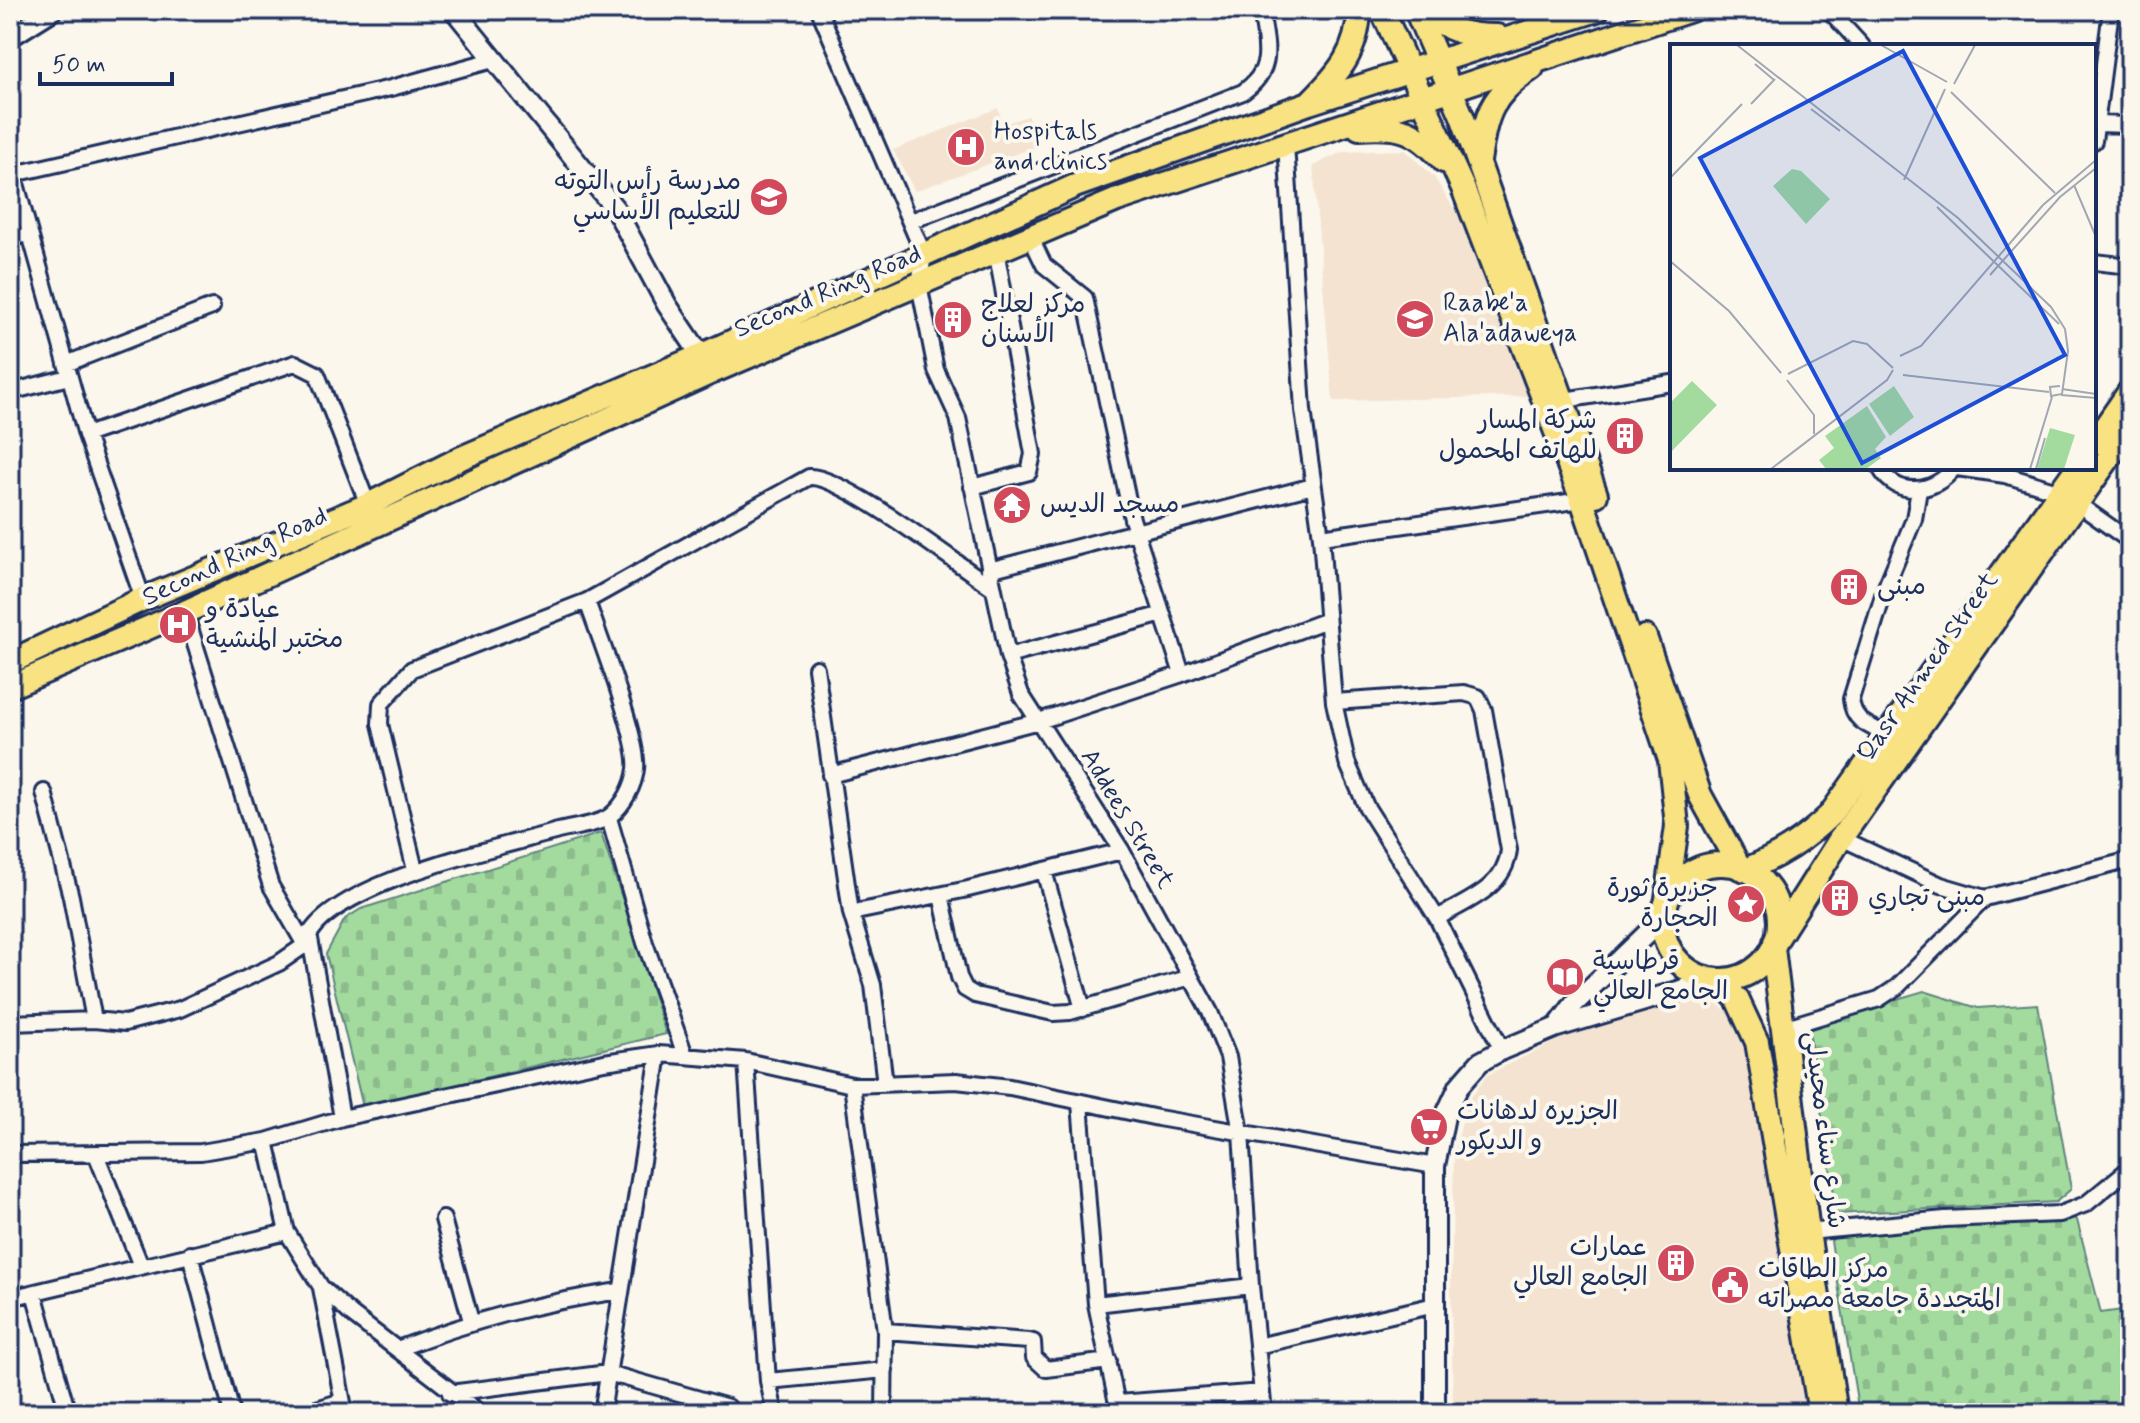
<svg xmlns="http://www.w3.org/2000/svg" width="2140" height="1423" font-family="Mynerve,'Playpen Sans Arabic',sans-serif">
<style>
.built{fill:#f4e3d1}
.cemetery{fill:url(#cemetery-stones);stroke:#5f857e;stroke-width:2}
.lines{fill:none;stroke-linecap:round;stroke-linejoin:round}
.minor-casing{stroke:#1b2f5e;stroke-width:20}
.tertiary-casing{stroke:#1b2f5e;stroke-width:24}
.primary-casing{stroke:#1b2f5e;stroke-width:28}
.minor{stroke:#fbf7ec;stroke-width:14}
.tertiary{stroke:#fbf7ec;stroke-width:18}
.primary{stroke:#f8e281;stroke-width:22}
.labels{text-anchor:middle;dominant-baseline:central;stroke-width:8;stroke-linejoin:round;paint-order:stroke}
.poi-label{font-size:26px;fill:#1b2f5e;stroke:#fbf7ec;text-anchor:start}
.street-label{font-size:26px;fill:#1b2f5e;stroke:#fbf7ec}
.inset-road{fill:none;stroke:#a1a7b3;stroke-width:2}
.view{fill:#1d4ed8;fill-opacity:0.15;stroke:#1d4ed8;stroke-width:4}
.inset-edge{fill:none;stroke:#1b2f5e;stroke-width:4}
</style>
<defs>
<pattern id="cemetery-stones" width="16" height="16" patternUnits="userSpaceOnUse" patternTransform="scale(2)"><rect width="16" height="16" fill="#a3db9f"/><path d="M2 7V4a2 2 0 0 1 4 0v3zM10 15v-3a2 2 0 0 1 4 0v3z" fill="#8cbc8b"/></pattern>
</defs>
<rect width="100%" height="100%" fill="#fbf7ec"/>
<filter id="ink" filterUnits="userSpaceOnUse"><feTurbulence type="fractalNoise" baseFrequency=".0125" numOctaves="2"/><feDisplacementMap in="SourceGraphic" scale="16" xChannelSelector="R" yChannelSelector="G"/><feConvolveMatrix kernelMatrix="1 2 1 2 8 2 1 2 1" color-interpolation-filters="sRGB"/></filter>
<g filter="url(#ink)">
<path class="built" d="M998,108L1003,124L1028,116L1040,145L915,191L893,150Z
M1405,150L1434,177L1469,232L1533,396L1333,401L1313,166L1342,152Z
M1688,998L1716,1003L1738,1019L1752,1036L1814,1413H1453L1451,1290L1454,1155L1467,1102L1487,1075L1572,1033Z"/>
<path class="cemetery" d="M601,833L666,1034L363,1107L326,954L345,919L361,909Z
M1924,991L1978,1008L2038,1004L2071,1189L2056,1202L1837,1214L1808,1025Z
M2069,1216L2077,1220L2101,1313L2130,1309V1413H1859L1831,1241L1841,1230Z"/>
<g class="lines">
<defs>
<path id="minor" d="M819,10L924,255L919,284L936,370L958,418L1008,656L1021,694L1122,851L1210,1012L1228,1057L1241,1133L1251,1286L1264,1413
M1829,10L1862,46
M2096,124L2130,125
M2094,141L2111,10
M1286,144L1303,410L1321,537L1334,702L1347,762L1366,806L1437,918L1502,1050
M10,162L86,435L143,599
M14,174L391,88L493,60
M911,221L1243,92C1276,69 1266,45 1261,10
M1030,236L1044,265L1085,298L1132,519L1182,674
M10,238L28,234
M2094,262L2130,266
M66,364L212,307
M10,392L69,377
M1558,401L1672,383
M86,435L295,363L317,374L368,505
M1880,468C1897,499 1935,493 1954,468
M1957,468L2005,475L2061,492L2130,541
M972,487L1029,472L1033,454L996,250
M1321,537L1582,500
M989,570L1313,486
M185,612L271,886L305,945
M1008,656L1163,614
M816,668L851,913L873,985L885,1084
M1334,702L1464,693L1478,697L1484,710L1509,850C1505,888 1467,901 1437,918
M1886,734C1867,725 1853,721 1851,699L1885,589L1914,519L1919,490
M830,775L1039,721L1182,674L1327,620
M44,792L71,897L94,1020
M609,818L645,943L685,1055
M1841,838L1941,885L1985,898L2130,860
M415,870L380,724L381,704L412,669L587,601L809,477C841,474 960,566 993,588
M1044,871L1083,1009
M941,895L959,977L965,989L975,995L1053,1013L1070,1012L1191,977
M851,913L968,889L1122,851
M309,933L342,1118
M10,1023L94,1020L125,1023L180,1009L279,963L305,945C321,884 502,847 558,831C573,827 598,825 610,816C624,805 634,786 636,769C640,741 598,634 587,601
M1783,1028L1879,999L1897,987L1985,898
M746,1061L768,1381L775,1413
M852,1085L885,1331L884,1413
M1080,1103L1096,1304L1119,1413
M266,1141L287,1232L321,1287L351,1314L480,1413
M10,1154L201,1152L266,1141L342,1118L604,1062L659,1054L746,1061L852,1085L956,1081L1010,1087L1158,1118L1435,1166
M96,1154L141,1266
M443,1219L471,1321
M1808,1232L1945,1219L2060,1214L2086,1204L2130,1168
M190,1254L232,1413
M321,1288L345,1413
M34,1293L68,1413
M10,1298L287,1232
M1096,1304L1251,1286
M885,1331L1029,1341L1033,1342L1034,1358L1046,1369L1109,1361
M1257,1346L1435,1305
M397,1349C474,1320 538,1303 619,1291
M768,1381L885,1370
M450,1393L608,1373L728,1407
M1118,1403L1262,1392
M304,1413L342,1401
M602,1413L659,1054"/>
<path id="tertiary" d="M454,10L616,210L667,305L708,366
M10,37L53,10
M1557,1027L1574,1004L1664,917
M1435,1413V1166L1445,1116L1459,1086L1480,1062L1502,1050L1557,1027L1678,991L1708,979"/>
<path id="primary" d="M1382,10L1463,188L1582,500L1670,760L1677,826L1666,906
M1416,10L1462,116L1596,495
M1427,10C1447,32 1468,36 1497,36
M1311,101C1339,73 1358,51 1359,10
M1359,128C1401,125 1415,129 1444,161
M1479,161C1486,114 1490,96 1532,68
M2094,443L2130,391
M1645,637L1700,795L1740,868
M10,662L143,599L368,505L461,458L702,355L1075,186L1309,103L1597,10
M10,687L185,612L712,372L1117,200L1691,10
M1663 922a58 58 0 1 1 116 0a58 58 0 1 1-116 0Z
M1745,870C1780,856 1803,841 1830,815L2077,468
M1775,942L1841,838L2130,428
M1773,948L1808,1232L1836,1413
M1719,980L1737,999L1757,1042L1820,1413"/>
</defs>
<use href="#minor" class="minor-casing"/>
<use href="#tertiary" class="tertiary-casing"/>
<use href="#primary" class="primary-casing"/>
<use href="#minor" class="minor"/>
<use href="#tertiary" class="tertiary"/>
<use href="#primary" class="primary"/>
</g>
</g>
<defs>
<symbol id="hospital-disc" viewBox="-11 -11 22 22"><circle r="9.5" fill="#d1495b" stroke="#fbf7ec"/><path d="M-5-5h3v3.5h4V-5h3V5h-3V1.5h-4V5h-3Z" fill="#fff"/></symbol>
<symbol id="school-disc" viewBox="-11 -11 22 22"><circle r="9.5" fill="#d1495b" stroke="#fbf7ec"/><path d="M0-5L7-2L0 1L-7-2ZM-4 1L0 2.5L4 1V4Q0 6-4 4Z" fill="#fff"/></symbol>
<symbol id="building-disc" viewBox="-11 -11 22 22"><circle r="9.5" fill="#d1495b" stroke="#fbf7ec"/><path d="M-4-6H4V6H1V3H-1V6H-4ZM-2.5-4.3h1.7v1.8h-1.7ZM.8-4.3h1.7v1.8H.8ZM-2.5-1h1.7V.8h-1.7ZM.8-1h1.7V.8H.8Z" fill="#fff"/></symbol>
<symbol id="temple-disc" viewBox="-11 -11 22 22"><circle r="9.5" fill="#d1495b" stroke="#fbf7ec"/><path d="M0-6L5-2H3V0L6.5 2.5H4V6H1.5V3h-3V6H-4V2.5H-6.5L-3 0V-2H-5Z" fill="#fff"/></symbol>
<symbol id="sight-disc" viewBox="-11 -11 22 22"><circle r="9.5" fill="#d1495b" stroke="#fbf7ec"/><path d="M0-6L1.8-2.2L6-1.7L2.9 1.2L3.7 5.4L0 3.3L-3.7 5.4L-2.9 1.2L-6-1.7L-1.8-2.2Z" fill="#fff"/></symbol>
<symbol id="library-disc" viewBox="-11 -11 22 22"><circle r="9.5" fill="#d1495b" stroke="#fbf7ec"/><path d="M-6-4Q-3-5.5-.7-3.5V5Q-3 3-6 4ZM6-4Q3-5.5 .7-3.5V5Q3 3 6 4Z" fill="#fff"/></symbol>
<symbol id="supermarket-disc" viewBox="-11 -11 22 22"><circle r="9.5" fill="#d1495b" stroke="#fbf7ec"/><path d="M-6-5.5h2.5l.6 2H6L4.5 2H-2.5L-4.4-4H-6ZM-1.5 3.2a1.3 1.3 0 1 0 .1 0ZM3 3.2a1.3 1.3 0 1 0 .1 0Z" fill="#fff"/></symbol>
<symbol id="civic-disc" viewBox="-11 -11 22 22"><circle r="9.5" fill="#d1495b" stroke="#fbf7ec"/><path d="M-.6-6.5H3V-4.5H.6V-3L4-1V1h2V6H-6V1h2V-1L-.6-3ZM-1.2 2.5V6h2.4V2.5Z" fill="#fff"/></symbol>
</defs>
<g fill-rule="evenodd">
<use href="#hospital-disc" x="944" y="125" width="44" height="44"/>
<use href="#school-disc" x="747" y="175" width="44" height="44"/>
<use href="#school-disc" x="1393" y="297" width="44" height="44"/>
<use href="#building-disc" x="931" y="298" width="44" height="44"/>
<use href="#building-disc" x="1603" y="414" width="44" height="44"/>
<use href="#temple-disc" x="990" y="483" width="44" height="44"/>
<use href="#building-disc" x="1827" y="565" width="44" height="44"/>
<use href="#hospital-disc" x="156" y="603" width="44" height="44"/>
<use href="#building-disc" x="1818" y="876" width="44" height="44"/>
<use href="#sight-disc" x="1724" y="882" width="44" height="44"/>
<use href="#library-disc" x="1543" y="955" width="44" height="44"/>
<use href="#supermarket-disc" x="1407" y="1105" width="44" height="44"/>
<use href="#building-disc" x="1654" y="1241" width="44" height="44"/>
<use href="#civic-disc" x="1708" y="1263" width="44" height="44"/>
</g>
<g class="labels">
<g class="poi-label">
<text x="994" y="132">Hospitals<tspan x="994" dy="30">and clinics</tspan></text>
<text x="741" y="182" text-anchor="end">مدرسة رأس التوته<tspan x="741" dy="30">للتعليم الأساسي</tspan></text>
<text x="1443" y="304">Raabe'a<tspan x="1443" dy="30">Ala'adaweya</tspan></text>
<text x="981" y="305">مركز لعلاج<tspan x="981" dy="30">الأسنان</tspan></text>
<text x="1597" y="421" text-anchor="end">شركة المسار<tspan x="1597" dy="30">للهاتف المحمول</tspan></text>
<text x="1040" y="505">مسجد الديس</text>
<text x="1877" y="587">مبنى</text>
<text x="206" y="610">عيادة و<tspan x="206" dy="30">مختبر المنشية</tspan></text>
<text x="1718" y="889" text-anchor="end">جزيرة ثورة<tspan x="1718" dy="30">الحجارة</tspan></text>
<text x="1868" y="898">مبنى تجاري</text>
<text x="1593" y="962">قرطاسية<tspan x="1593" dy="30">الجامع العالي</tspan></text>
<text x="1457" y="1112">الجزيره لدهانات<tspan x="1457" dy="30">و الديكور</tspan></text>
<text x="1648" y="1248" text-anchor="end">عمارات<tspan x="1648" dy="30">الجامع العالي</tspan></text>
<text x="1758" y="1270">مركز الطاقات<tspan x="1758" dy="30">المتجددة جامعة مصراته</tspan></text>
</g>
<g class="street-label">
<text transform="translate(828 292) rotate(-23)">Second Ring Road</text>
<text transform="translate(235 557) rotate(-25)">Second Ring Road</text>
<text transform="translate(1928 667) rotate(-55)">Qasr Ahmed Street</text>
<text transform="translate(1127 819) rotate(59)">Addees Street</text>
<text transform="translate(1824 1130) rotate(83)">شارع سناء محيدلى</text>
</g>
</g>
<g transform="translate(1670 44)">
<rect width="426" height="426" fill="#fbf7ec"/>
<path d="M22,337L47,361L0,409V359ZM380,384L405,391L394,425H367Z" fill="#a3db9f"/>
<path d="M122,125L131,127L160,155L136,180L103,142ZM224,342L244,373L220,392L199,360ZM197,362L216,393L205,405L211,414L196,425H156L149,416L164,404L155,392Z" fill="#a3db9f"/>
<path class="inset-road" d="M67,1L288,174L381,263L395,285L398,307L392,350L381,352L380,343L390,342M211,1L277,38M85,20L104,36M284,40L305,1M281,48L385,149M81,60L105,35M141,65L170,87M0,134L72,60M234,136L275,45M404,141L426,193M267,163L389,280M0,217L59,267L111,329M320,231L390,153L426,124M230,312L251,302L373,161L426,116M118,330L183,297L197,300L223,324M233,331L379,348M117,336L144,371V390M392,345L426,350M391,351L426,354M101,425L217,336L223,326M360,425L382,353M366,425L375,394"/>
<path class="view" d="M233,7L395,311L192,419L30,114Z"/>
<rect width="426" height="426" class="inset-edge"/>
</g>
<rect width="2140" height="1423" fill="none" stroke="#fbf7ec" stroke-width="40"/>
<rect x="20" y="20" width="2100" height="1383" fill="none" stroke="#1b2f5e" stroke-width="3" filter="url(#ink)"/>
<path d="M40 72v12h132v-12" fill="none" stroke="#1b2f5e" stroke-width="4"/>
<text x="52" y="72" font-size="24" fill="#1b2f5e" stroke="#fbf7ec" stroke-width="6" paint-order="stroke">50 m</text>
</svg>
